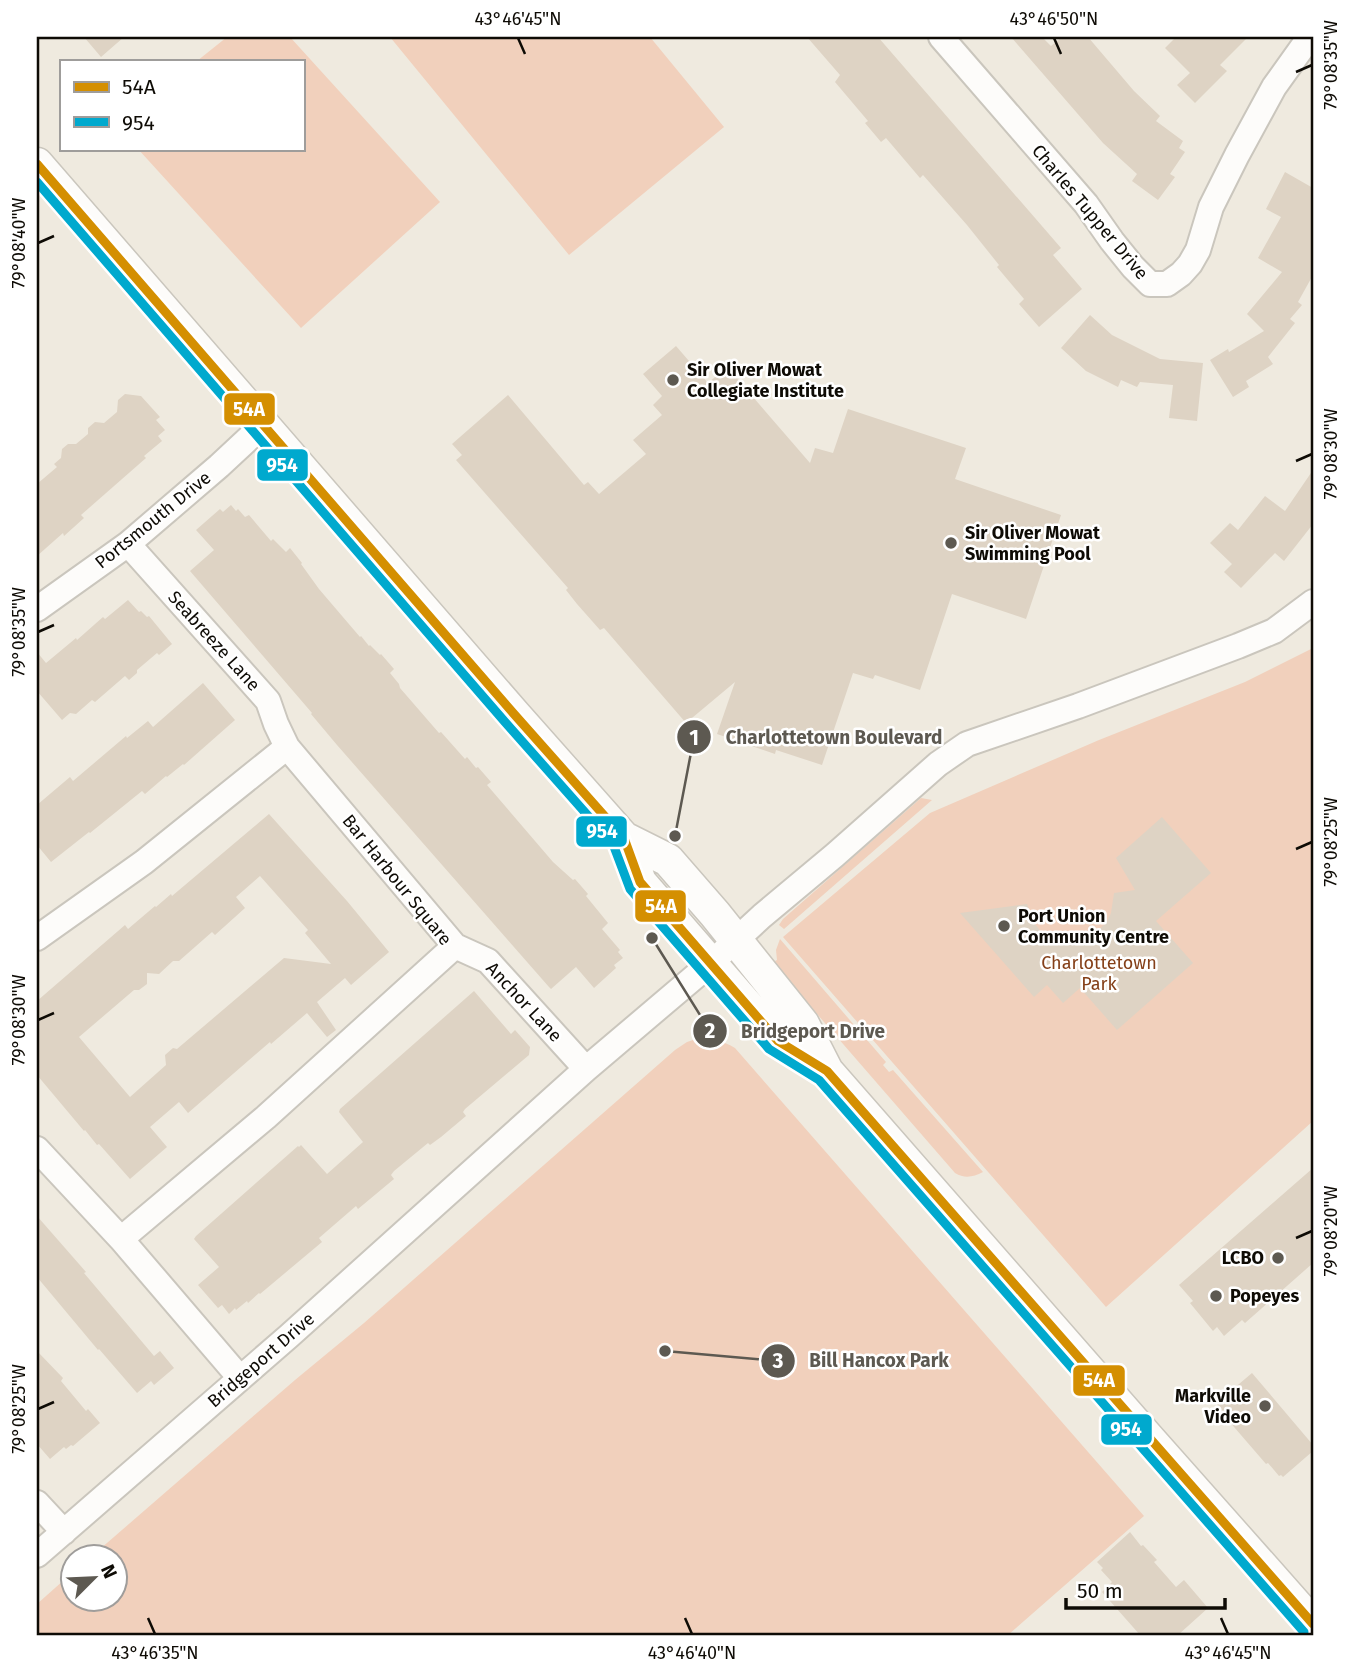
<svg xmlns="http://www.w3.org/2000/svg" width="1350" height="1672" font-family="'Fira Sans',sans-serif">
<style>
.green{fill:#f1d0bc}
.building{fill:#ded3c4;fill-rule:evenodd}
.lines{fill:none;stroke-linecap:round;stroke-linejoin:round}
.minor-casing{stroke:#cac6bd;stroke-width:28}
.major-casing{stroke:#cac6bd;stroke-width:35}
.minor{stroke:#fdfcfa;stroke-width:24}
.major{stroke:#fdfcfa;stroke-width:32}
.bus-1-casing{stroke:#fff;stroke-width:14}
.bus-2-casing{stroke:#fff;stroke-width:14}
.bus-1{stroke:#d48f01;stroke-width:9}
.bus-2{stroke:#00a9ce;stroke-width:9}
.ticks{fill:none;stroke:#0e0b05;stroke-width:2.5}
.poi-dot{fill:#5d5951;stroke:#fff;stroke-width:2.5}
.labels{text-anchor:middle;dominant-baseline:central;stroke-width:5;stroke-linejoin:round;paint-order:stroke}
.street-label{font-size:18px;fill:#0e0b05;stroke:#fff}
.poi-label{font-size:18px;font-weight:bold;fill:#0e0b05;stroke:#fff;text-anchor:start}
.park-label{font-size:18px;fill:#854019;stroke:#fff}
.leader{fill:none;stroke:#5d5951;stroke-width:2.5}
.callout-dot{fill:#5d5951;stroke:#fff;stroke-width:2.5}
.mark-label{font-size:21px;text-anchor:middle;font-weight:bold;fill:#fff}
.callout-label{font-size:19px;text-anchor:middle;font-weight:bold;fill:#5d5951;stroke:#fff;stroke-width:5;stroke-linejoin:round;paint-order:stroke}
.line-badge{stroke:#fff;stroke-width:2.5}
.badge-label{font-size:19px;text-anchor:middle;font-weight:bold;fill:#fff}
.neatline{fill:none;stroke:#0e0b05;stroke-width:2.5}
.ticks-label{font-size:18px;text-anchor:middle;fill:#0e0b05}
</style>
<rect width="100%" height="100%" fill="#efeadf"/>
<path class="green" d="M227,37H290L440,202L301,328L138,149H303V61H197Z
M390,37H650L724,127L569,255Z
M1313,648V1121L1106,1307L783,937L930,813L1099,740L1245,682Z
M921,798L932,800L784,929L779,925L783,919Z
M780,939L886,1062L883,1065L889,1072L893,1070L983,1172C973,1177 965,1179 955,1173L778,969L775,961L777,960L776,950Z
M696,1039C711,1039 722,1040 735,1048L1144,1516L1008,1635H37V1604L73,1572L74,1598H116V1556H92L295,1380L364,1323L675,1050L687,1042Z"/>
<path class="building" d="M84,37H124L101,57Z
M807,37H878L1061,248L1053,255L1082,289L1039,327L1019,304L1024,299L997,267L999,265L967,225L923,175L920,178L886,138L881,142L865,123L868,121L835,82L840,75Z
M1011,37H1042L1051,46L1062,37H1088L1134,91L1160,116L1156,121L1183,141L1179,148L1185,152L1170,174L1175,177L1158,200L1132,181L1137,174L1103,143Z
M1176,37H1248L1220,65L1227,71L1195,103L1177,85L1190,73L1165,48Z
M1285,172L1313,188V275L1298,302L1302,305L1290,319L1295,323L1268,357L1273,364L1246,381L1249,387L1233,397L1210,360L1228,349L1229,352L1264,331L1247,314L1282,272L1258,258L1281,217L1266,209Z
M1090,315L1112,335L1160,359L1203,363L1197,421L1169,418L1173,385L1140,382L1137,387L1121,380L1118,387L1086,371L1061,348Z
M676,346L708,383L727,367L810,463L815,448L833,453L848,409L966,448L955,479L1061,515L1026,619L952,594L920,690L875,675L873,679L853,673L822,765L776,750L775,754L717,734L735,682L686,723L604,628L600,630L577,604L566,590L568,588L456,460L462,455L452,444L508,395L584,485L588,482L599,494L646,454L633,440L662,415L653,405L662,396L643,374Z
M125,394L141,396L160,417L156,420L165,430L158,436L162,441L144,456L146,458L81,515L84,518L64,536L63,533L37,556V484L57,467L54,464L61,458L62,449L68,444H76L88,434V428L95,422L104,423L117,412L118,400Z
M1313,470V524L1284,561L1275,553L1241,588L1224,572L1232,564L1210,543L1230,523L1238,530L1265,496L1285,511Z
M231,505L236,511L238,509L245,517L249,515L271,541L273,539L286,552L290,548L302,563L301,564L319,589L360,637L361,636L369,646L370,645L380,655L381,654L394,669L390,673L399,684L400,688L439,733L441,732L465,759L467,757L476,768L478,767L491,782L487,785L553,862L573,880L575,879L588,894L586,896L608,923L602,929L620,950L618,952L623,958L614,965L616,968L594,988L576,967L551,989L549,987L337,745L311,714L312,713L190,571L214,550L196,530L220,509L223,512Z
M128,600L139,612L141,611L147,617L149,616L172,644L159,655L157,653L137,670V673L129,680L125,676L95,702L92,700L76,714L70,713L62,720L37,691V652L46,663L76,638L77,640L103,617L105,619Z
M203,683L235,720L184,765L183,764L167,777L166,776L145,794L142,791L90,833L89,832L51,862L37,845V805L70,777L73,781L126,736L127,738L148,721L153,727Z
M269,814L347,901L389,952L351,985L345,978L317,1002L336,1030L327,1037L307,1013L271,1044L270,1042L188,1113L179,1102L150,1127L167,1147L130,1179L99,1144L97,1145L85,1130L84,1131L37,1075V1001L125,925L128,929L155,906L156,907L171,894L172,896ZM260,876L308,930L305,933L331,964L284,958L177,1049L173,1048L165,1055L166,1065L130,1097L79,1037L134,990H139L147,984V973L159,974L173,961H179L212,932L215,935L245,908L236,897Z
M1162,817L1211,873L1156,921L1193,963L1117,1030L1080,988L1063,1003L1047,985L1034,997L960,913L1027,904L1034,923L1043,934L1058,941L1069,942L1081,941L1097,932L1107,921L1111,913L1114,893L1135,890L1116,858Z
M474,991L511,1034L515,1030L530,1047L529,1055L465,1109L463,1112L466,1116L441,1137L430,1145L428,1143L394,1171L391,1175L394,1179L358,1209L356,1206L319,1238L322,1242L260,1294L259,1293L248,1303L247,1301L236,1310L235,1308L229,1314L222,1305L218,1308L198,1285L219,1267L194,1239L196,1236L298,1146L299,1147L301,1145L327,1174L363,1142L339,1112L340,1109Z
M1313,1168V1263L1245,1323L1242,1320L1224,1336L1217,1327L1213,1331L1190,1303L1193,1301L1179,1285Z
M37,1216L86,1272L84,1273L154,1356L160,1351L174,1368L154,1385L151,1381L137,1393L99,1349L98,1350L37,1277Z
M37,1351L63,1378L61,1381L86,1411L88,1409L100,1423L73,1446L71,1445L66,1449L64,1447L50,1459L37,1444Z
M1252,1373L1313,1445V1451L1283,1477L1281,1475L1279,1476L1268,1463L1266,1464L1228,1420L1229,1418L1217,1405L1220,1402L1219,1401Z
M1130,1532L1141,1546L1143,1545L1157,1560L1154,1562L1176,1587L1184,1580L1208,1608L1178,1635H1140L1102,1592L1112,1582L1101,1570L1103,1568L1097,1562Z"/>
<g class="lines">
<defs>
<path id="minor" d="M941,37L1086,204L1112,241L1133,267L1150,284H1167L1181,274L1190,264L1198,250L1211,207L1237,155L1274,87L1309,38
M128,544L268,701L276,724L287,747
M37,609L128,544L219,466L263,425
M37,938L144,862L287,747L455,946L266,1117L121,1239
M455,946L488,961L586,1069
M37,1149L121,1239L240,1378
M37,1503L64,1532
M37,1555L289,1336L586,1069L711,963L762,916L835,855L938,764L967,744L1078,706L1238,646L1274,631L1313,602"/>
<path id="major" d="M37,164L514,714L624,838L668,860L715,914L803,1024L827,1071L1149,1439L1313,1624
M624,838L640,882L778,1041L826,1070"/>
</defs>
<use href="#minor" class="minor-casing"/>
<use href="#major" class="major-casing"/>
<use href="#minor" class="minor"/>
<use href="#major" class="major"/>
<defs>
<path id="bus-1" d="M37,164L514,714L624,838L640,882L778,1041L827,1071L1313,1624"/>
<path id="bus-2" d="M37,182L505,722L613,844L630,889L769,1049L819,1080L1304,1632"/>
</defs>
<use href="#bus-1" class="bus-1-casing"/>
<use href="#bus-2" class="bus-2-casing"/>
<use href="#bus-1" class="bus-1"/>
<use href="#bus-2" class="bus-2"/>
</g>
<path class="ticks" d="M518,38L525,54M1054,38L1061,54M1296,72L1312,65M38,243L54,236M1296,461L1312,454M38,632L54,625M1296,849L1312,842M38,1020L54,1013M1296,1238L1312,1231M38,1409L54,1402M148,1618L155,1634M685,1618L692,1634M1221,1618L1228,1634"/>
<g class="poi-dot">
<circle cx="673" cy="380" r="7"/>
<circle cx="951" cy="543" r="7"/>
<circle cx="1004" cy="926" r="7"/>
<circle cx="1278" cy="1258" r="7"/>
<circle cx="1216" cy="1296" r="7"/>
<circle cx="1265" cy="1406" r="7"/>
</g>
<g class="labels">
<g class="street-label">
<text transform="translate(1090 212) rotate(50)">Charles Tupper Drive</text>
<text transform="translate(153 520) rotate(-39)">Portsmouth Drive</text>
<text transform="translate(214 641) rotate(48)">Seabreeze Lane</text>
<text transform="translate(397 880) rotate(51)">Bar Harbour Square</text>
<text transform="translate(524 1002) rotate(47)">Anchor Lane</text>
<text transform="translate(261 1360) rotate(-41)">Bridgeport Drive</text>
</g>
<g class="poi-label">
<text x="687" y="370">Sir Oliver Mowat<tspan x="687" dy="21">Collegiate Institute</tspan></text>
<text x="965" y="533">Sir Oliver Mowat<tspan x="965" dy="21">Swimming Pool</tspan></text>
<text x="1018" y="916">Port Union<tspan x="1018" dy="21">Community Centre</tspan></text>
<text x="1264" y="1258" text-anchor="end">LCBO</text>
<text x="1230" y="1296">Popeyes</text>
<text x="1251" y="1396" text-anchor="end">Markville<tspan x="1251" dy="21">Video</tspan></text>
</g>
<g class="park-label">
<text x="1099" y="963">Charlottetown<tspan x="1099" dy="21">Park</tspan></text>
</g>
</g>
<path class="leader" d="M675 836L694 737M652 938L710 1031M665 1351L778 1361"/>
<g class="callout-dot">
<circle cx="675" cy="836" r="7"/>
<circle cx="652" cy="938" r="7"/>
<circle cx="665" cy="1351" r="7"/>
<circle cx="694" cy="737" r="18"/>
<circle cx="710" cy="1031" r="18"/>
<circle cx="778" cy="1361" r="18"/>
</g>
<g class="mark-label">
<text x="694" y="745">1</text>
<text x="710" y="1038">2</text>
<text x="778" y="1368">3</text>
</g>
<g class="callout-label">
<text x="834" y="744">Charlottetown Boulevard</text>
<text x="813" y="1038">Bridgeport Drive</text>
<text x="879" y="1367">Bill Hancox Park</text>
</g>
<g class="line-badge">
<rect x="223" y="392" width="53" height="34" rx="7" fill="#d48f01"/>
<rect x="256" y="448" width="53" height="34" rx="7" fill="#00a9ce"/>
<rect x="575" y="815" width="53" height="33" rx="7" fill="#00a9ce"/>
<rect x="634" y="889" width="53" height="34" rx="7" fill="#d48f01"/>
<rect x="1072" y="1364" width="54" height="33" rx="7" fill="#d48f01"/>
<rect x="1100" y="1413" width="53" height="33" rx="7" fill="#00a9ce"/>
</g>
<g class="badge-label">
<text x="249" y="416">54A</text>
<text x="282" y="472">954</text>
<text x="602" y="838">954</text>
<text x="661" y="913">54A</text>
<text x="1099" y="1387">54A</text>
<text x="1126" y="1436">954</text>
</g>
<rect width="1350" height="1672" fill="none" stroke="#ffffff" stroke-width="77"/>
<rect x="60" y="60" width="245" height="91" fill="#ffffff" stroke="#9f9d9b" stroke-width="2"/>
<rect x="74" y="82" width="35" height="10" fill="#d48f01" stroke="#9f9d9b" stroke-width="2"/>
<text x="122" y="94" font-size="21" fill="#0e0b05">54A</text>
<rect x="74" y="117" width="35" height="10" fill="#00a9ce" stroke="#9f9d9b" stroke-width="2"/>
<text x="122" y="130" font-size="21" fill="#0e0b05">954</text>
<g transform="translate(94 1578) rotate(66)"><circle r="33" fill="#ffffff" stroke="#9f9d9b" stroke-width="2"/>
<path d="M0-5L12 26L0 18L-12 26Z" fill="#5d5951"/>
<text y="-10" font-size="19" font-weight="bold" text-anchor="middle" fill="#0e0b05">N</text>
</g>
<path d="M1066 1598v10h159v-10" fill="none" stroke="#0e0b05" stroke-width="3.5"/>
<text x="1077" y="1598" font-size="21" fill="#0e0b05" stroke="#ffffff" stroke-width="5" paint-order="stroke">50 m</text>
<rect x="38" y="38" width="1274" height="1596" class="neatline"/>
<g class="ticks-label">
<text x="518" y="25">43°46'45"N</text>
<text x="1054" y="25">43°46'50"N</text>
<text transform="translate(1331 65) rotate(-90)" y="6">79°08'35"W</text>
<text transform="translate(19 243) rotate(-90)" y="6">79°08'40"W</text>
<text transform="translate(1331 454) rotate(-90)" y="6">79°08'30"W</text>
<text transform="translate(19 632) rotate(-90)" y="6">79°08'35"W</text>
<text transform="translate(1331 842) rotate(-90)" y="6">79°08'25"W</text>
<text transform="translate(19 1020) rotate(-90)" y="6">79°08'30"W</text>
<text transform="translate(1331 1231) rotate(-90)" y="6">79°08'20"W</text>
<text transform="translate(19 1409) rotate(-90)" y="6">79°08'25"W</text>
<text x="155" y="1659">43°46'35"N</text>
<text x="692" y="1659">43°46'40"N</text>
<text x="1228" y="1659">43°46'45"N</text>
</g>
</svg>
